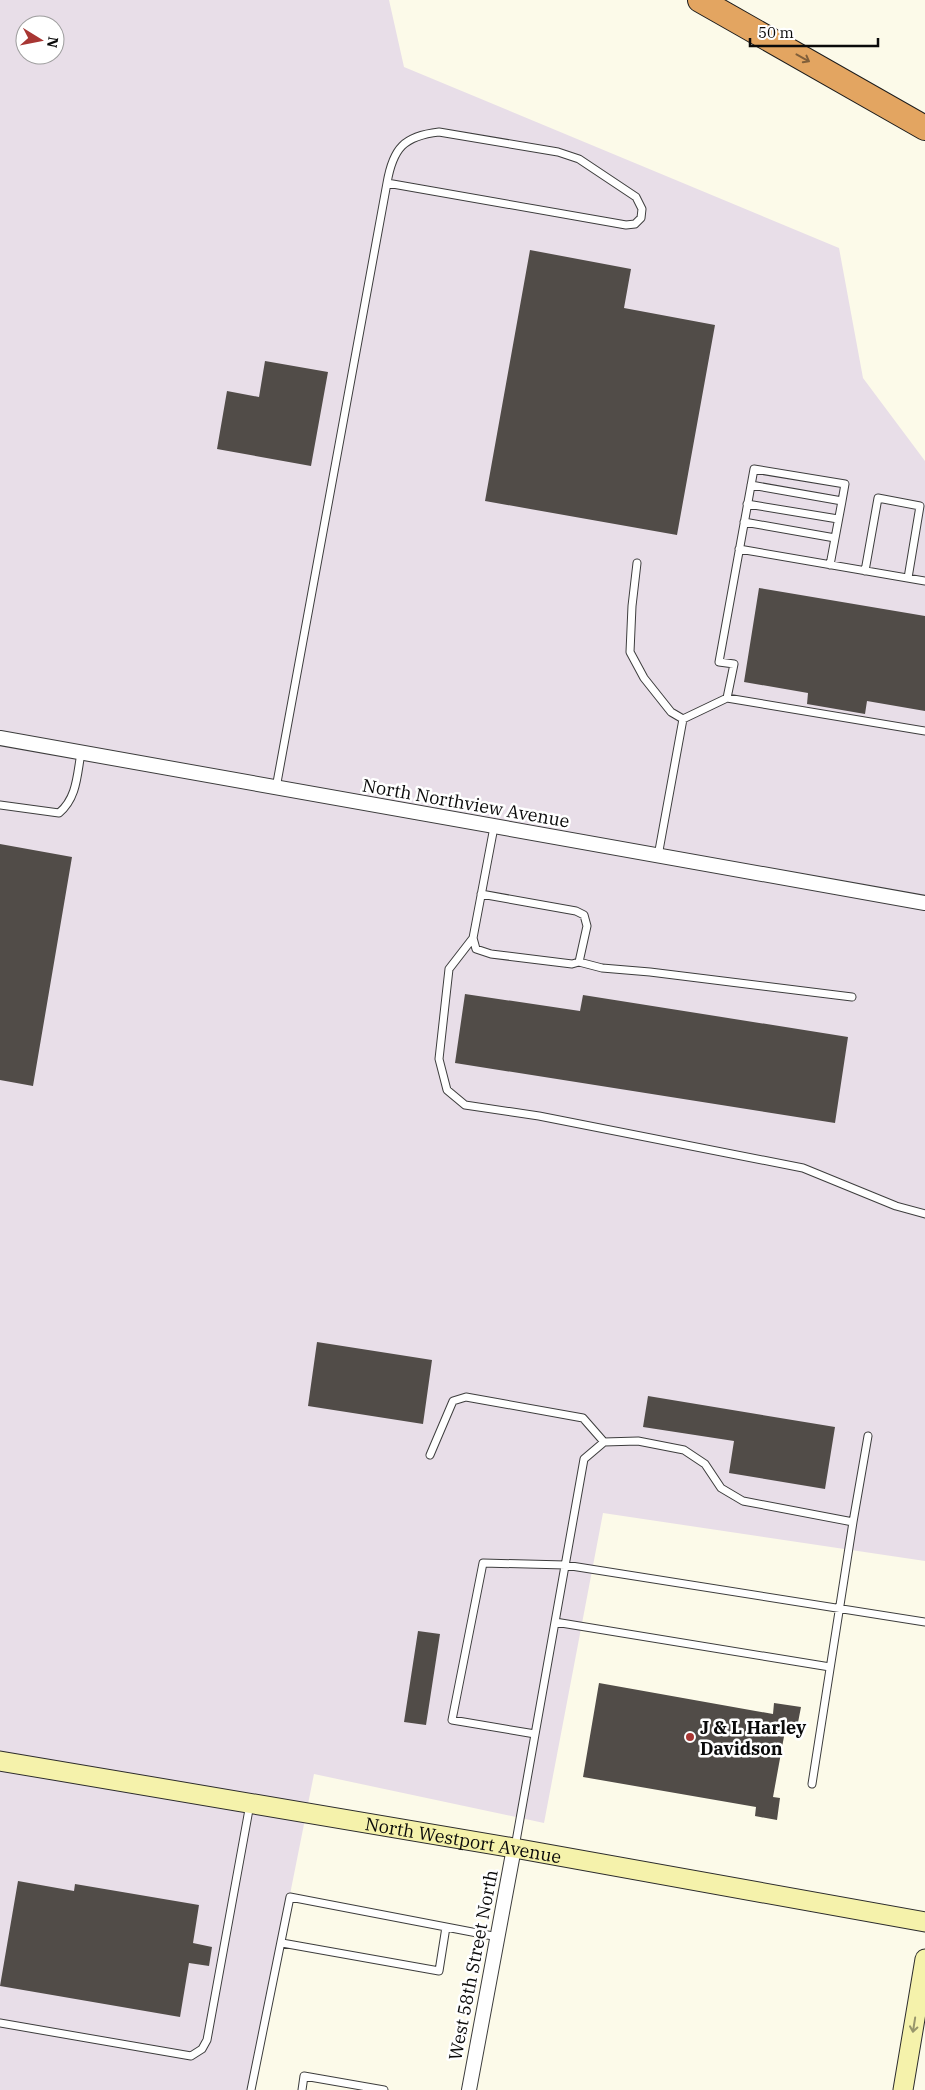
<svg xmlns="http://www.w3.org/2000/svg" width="925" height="2090" font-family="'IBM Plex Serif',serif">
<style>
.industrial{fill:#e8dee8;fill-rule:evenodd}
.building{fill:#514c48}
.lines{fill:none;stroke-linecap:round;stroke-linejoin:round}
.service-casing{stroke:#3d3d3d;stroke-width:9}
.minor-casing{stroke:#3d3d3d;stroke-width:16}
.secondary-casing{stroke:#2c2c2c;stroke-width:21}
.motorway-casing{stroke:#1b1b1b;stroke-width:26}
.service{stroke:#fff;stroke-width:7}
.minor{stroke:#fff;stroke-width:14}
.secondary{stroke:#f5f2ab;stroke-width:19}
.motorway{stroke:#e3a561;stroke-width:24}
.oneway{stroke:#815f3a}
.oneway2{stroke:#97956b}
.poi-dot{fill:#a83633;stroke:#fff;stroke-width:2}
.labels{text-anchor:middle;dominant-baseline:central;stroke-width:5;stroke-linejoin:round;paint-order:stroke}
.street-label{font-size:18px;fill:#0a0a0a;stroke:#fff}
.poi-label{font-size:18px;font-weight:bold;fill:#0a0a0a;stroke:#fff;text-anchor:start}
</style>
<rect width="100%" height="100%" fill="#fcfae9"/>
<path class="industrial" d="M0,0H389L404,67L839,248L863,378L925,461V1561L603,1513L544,1823L314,1774L251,2090H0ZM25,25H55V55H25Z"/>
<path class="building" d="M530,250L631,269L624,308L715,325L677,535L485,501Z
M265,361L328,372L311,466L217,449L227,391L259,397Z
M759,588L925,616V711L867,701L865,714L807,704L808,693L744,682Z
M0,844L72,857L33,1086L0,1080Z
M465,994L580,1011L583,995L848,1037L835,1123L455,1063Z
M317,1342L432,1360L423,1424L308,1406Z
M648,1396L835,1427L825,1489L729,1473L734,1441L643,1427Z
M418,1631L440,1634L426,1725L404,1722Z
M599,1683L773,1714L774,1703L801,1707L796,1733L785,1731L773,1797L780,1798L777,1820L755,1816L756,1807L583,1777Z
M18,1881L74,1891L75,1884L199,1905L193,1943L212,1947L209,1966L189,1963L180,2017L0,1986Z"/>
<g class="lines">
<defs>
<path id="service" d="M751,485L842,501L830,565
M747,504L838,519
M744,522L835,538
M739,549L925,581
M637,563L632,606L630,652L644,678L671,712L683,719
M865,571L878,498L920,506L908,578
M727,698L734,664L719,662L754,469L845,484L842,501
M276,788L387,183C393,148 404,136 439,132L558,152L579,159L636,197L642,209L641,218L635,224L626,225L387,183
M0,805L59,813C77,798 77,775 81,753
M658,856L683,719L727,698L925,731
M481,894L576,911L584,915L587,926L579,962L572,964L491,954L476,949L473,938L494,827
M473,938L449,969L439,1059L447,1090L465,1105L539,1116L803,1168L896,1206L925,1214
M579,962L602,968L650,972L852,997
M430,1455L453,1401L466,1397L583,1418L604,1442
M853,1522L868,1436
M555,1622L830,1667
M535,1734L452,1720L483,1563L565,1565L925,1622
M515,1847L584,1459L604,1442L638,1441L684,1450L705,1464L721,1488L743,1501L853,1522L812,1784
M282,1943L439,1971L446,1927
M0,2023L191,2056L202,2049L207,2040L250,1804
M251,2090L290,1897L498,1937
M302,2090L304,2076L384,2090"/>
<path id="minor" d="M0,738L925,903
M469,2090L514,1848"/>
<g id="secondary">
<path id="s1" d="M0,1761L514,1848L925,1922"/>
<path d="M903,2090L925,1959"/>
</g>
<path id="motorway" d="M700,0L925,128"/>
</defs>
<use href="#service" class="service-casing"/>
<use href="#minor" class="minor-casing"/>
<use href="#secondary" class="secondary-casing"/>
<use href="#motorway" class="motorway-casing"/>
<use href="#service" class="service"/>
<use href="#minor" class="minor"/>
<use href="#secondary" class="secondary"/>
<use href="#motorway" class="motorway"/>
</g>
<defs><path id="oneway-shaft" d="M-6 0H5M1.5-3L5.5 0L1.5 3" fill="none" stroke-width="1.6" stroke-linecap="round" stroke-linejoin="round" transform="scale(1.25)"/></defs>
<use class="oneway" href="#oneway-shaft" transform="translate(803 58) rotate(29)"/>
<use class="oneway2" href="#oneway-shaft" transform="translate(914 2025) rotate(99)"/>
<circle class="poi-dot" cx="690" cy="1737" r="5"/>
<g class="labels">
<g class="street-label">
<text transform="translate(466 803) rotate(10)">North Northview Avenue</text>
<text stroke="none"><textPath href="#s1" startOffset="470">North Westport Avenue</textPath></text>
<text transform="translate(473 1965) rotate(-79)">West 58th Street North</text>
</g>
<g class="poi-label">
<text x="700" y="1727">J &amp; L Harley<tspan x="700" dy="21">Davidson</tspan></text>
</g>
</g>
<g transform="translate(40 40) rotate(100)"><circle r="24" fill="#ffffff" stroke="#9d9d9d"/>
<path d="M0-4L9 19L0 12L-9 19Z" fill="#a83633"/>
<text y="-8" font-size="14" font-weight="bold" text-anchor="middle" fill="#0a0a0a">N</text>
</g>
<path d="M750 38v8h128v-8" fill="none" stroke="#0a0a0a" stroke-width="2.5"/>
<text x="758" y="38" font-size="15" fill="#0a0a0a" stroke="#ffffff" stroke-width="4" paint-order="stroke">50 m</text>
</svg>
